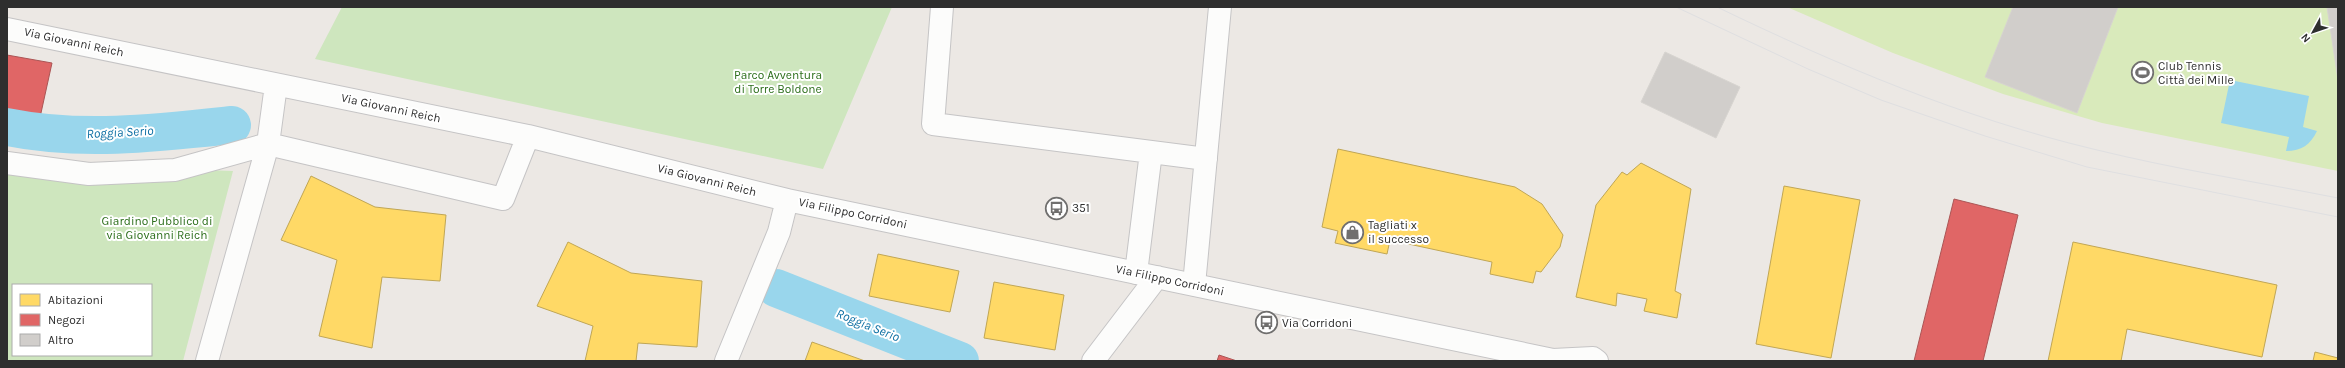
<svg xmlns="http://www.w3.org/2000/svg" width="2345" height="368" font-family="Karla,sans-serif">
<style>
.green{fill:#cee6be;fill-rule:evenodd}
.pitch{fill:#d9eabb}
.water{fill:#99d6ec}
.homes{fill:#ffd966;stroke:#c0a655}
.shops{fill:#e06666;stroke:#ab5555}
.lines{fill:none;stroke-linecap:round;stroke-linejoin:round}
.canal{stroke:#99d6ec;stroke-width:38}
.building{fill:#d1cecb;stroke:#d7d4d0}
.minor-casing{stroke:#c5c4c5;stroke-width:24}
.minor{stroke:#fcfcfb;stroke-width:22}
.tram{stroke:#dfdfe1;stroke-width:1}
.labels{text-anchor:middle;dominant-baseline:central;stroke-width:4;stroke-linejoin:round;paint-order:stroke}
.street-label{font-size:12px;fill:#2e2e2e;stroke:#fff}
.poi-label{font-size:12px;fill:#2e2e2e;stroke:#fff;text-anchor:start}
.park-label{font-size:12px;fill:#2c6e1b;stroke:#fff}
.water-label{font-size:13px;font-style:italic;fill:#0d6fa3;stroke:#fff}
</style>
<rect width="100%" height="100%" fill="#ece8e4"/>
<path class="green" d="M342,7H892L823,169L315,59Z
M7,163L233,171L183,361H7ZM13,285H151V355H13Z"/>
<path class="pitch" d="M1787,7H2338V171L2102,123L2003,94L1893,53Z"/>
<path class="water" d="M2230,80L2309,96L2303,127L2317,131C2310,145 2302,151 2286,151L2289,137L2221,123Z"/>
<path class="homes" d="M1338,149L1515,187L1542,204L1563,235L1560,247L1541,272L1536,271L1533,283L1490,274L1492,262L1390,240L1387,254L1335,243L1338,231L1322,227Z
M1641,163L1691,189L1675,291L1681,294L1677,318L1644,311L1647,299L1617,293L1616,306L1576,297L1596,205L1622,172L1627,175Z
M311,176L375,207L446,215L440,281L382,277L372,348L319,336L337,260L281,240Z
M1784,186L1860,200L1831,358L1756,344Z
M568,242L631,273L702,281L697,347L638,343L636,361H585L593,326L537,306Z
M2073,242L2277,285L2262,357L2127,329L2121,361H2048Z
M878,254L959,271L950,312L869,296Z
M994,282L1064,295L1055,350L984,338Z
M812,342L865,361H805Z
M2315,352L2338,358V361H2313Z"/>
<path class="shops" d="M7,55L52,63L39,122L7,115Z
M1954,199L2018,215L1983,361H1914Z
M1219,355L1237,361H1217Z"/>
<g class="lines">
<path class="canal" d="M7,127C81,142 158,133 232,125
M776,288L960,361"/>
</g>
<path class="building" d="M2013,7H2118L2077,113L1985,77Z
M2327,7H2338V80Z
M1665,52L1740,87L1716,138L1641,102Z"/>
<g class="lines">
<defs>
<path id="minor" d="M942,7L933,124L1206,159
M7,29L528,136L787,200L1553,360L1593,358L1597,361
M276,85L268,144L503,199L528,136
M7,163L89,174L175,170L268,144
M1136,273L1151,152
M1194,285L1220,7
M207,361L268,144
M726,361L779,232L787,200
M1093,361L1157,277"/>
</defs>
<use href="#minor" class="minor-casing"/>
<use href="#minor" class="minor"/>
<path class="tram" d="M1676,7L1808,69L1881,100L1985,136L2087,167L2338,217
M1717,7C1837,65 1963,118 2093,149C2174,169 2257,182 2338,198"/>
</g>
<defs>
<symbol id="stadium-ring" viewBox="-11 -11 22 22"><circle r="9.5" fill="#fff" stroke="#706f6e" stroke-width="1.5"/><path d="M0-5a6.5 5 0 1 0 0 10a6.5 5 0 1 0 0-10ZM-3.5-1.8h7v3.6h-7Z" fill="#706f6e"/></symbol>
<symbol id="bus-ring" viewBox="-11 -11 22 22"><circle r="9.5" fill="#fff" stroke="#706f6e" stroke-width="1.5"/><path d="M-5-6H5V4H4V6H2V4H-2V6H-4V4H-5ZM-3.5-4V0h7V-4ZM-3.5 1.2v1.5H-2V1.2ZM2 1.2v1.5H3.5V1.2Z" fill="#706f6e"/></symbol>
<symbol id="shop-ring" viewBox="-11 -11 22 22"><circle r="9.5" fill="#fff" stroke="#706f6e" stroke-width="1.5"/><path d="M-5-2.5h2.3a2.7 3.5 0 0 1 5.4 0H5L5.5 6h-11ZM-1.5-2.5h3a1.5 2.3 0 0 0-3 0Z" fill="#706f6e"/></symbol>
</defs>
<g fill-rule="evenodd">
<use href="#stadium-ring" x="2130" y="60" width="25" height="25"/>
<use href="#bus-ring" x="1044" y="196" width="25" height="25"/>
<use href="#shop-ring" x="1340" y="220" width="25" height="25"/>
<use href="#bus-ring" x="1254" y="310" width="25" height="25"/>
</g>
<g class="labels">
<g class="street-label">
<text transform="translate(74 42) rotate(12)">Via Giovanni Reich</text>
<text transform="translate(391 108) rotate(12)">Via Giovanni Reich</text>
<text transform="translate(707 180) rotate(14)">Via Giovanni Reich</text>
<text transform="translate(853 213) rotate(12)">Via Filippo Corridoni</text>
<text transform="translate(1170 280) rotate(12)">Via Filippo Corridoni</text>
</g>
<g class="poi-label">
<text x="2158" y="66">Club Tennis<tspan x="2158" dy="14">Città dei Mille</tspan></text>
<text x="1072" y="208">351</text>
<text x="1368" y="225">Tagliati x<tspan x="1368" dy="14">il successo</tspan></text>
<text x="1282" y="323">Via Corridoni</text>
</g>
<g class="park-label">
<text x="778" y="75">Parco Avventura<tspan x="778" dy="14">di Torre Boldone</tspan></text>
<text x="157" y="221">Giardino Pubblico di<tspan x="157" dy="14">via Giovanni Reich</tspan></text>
</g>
<g class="water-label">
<text transform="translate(120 132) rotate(-3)">Roggia Serio</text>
<text transform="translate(868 325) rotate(22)">Roggia Serio</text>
</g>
</g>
<rect width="2345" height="368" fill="none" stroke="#2e2e2e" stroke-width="16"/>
<rect x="12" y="284" width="140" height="72" fill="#ffffff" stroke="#ababab"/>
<rect x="20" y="294" width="20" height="12" fill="#ffd966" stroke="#ababab"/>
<text x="48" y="304" font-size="12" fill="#2e2e2e">Abitazioni</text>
<rect x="20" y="314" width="20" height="12" fill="#e06666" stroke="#ababab"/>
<text x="48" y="324" font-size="12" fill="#2e2e2e">Negozi</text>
<rect x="20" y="334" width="20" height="12" fill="#d1cecb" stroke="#ababab"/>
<text x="48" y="344" font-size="12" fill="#2e2e2e">Altro</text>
<g transform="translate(2313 32) rotate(230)" stroke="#ffffff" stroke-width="3" paint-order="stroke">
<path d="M0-3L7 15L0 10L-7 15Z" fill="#2e2e2e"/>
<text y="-6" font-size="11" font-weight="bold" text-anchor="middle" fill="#2e2e2e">N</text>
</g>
</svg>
